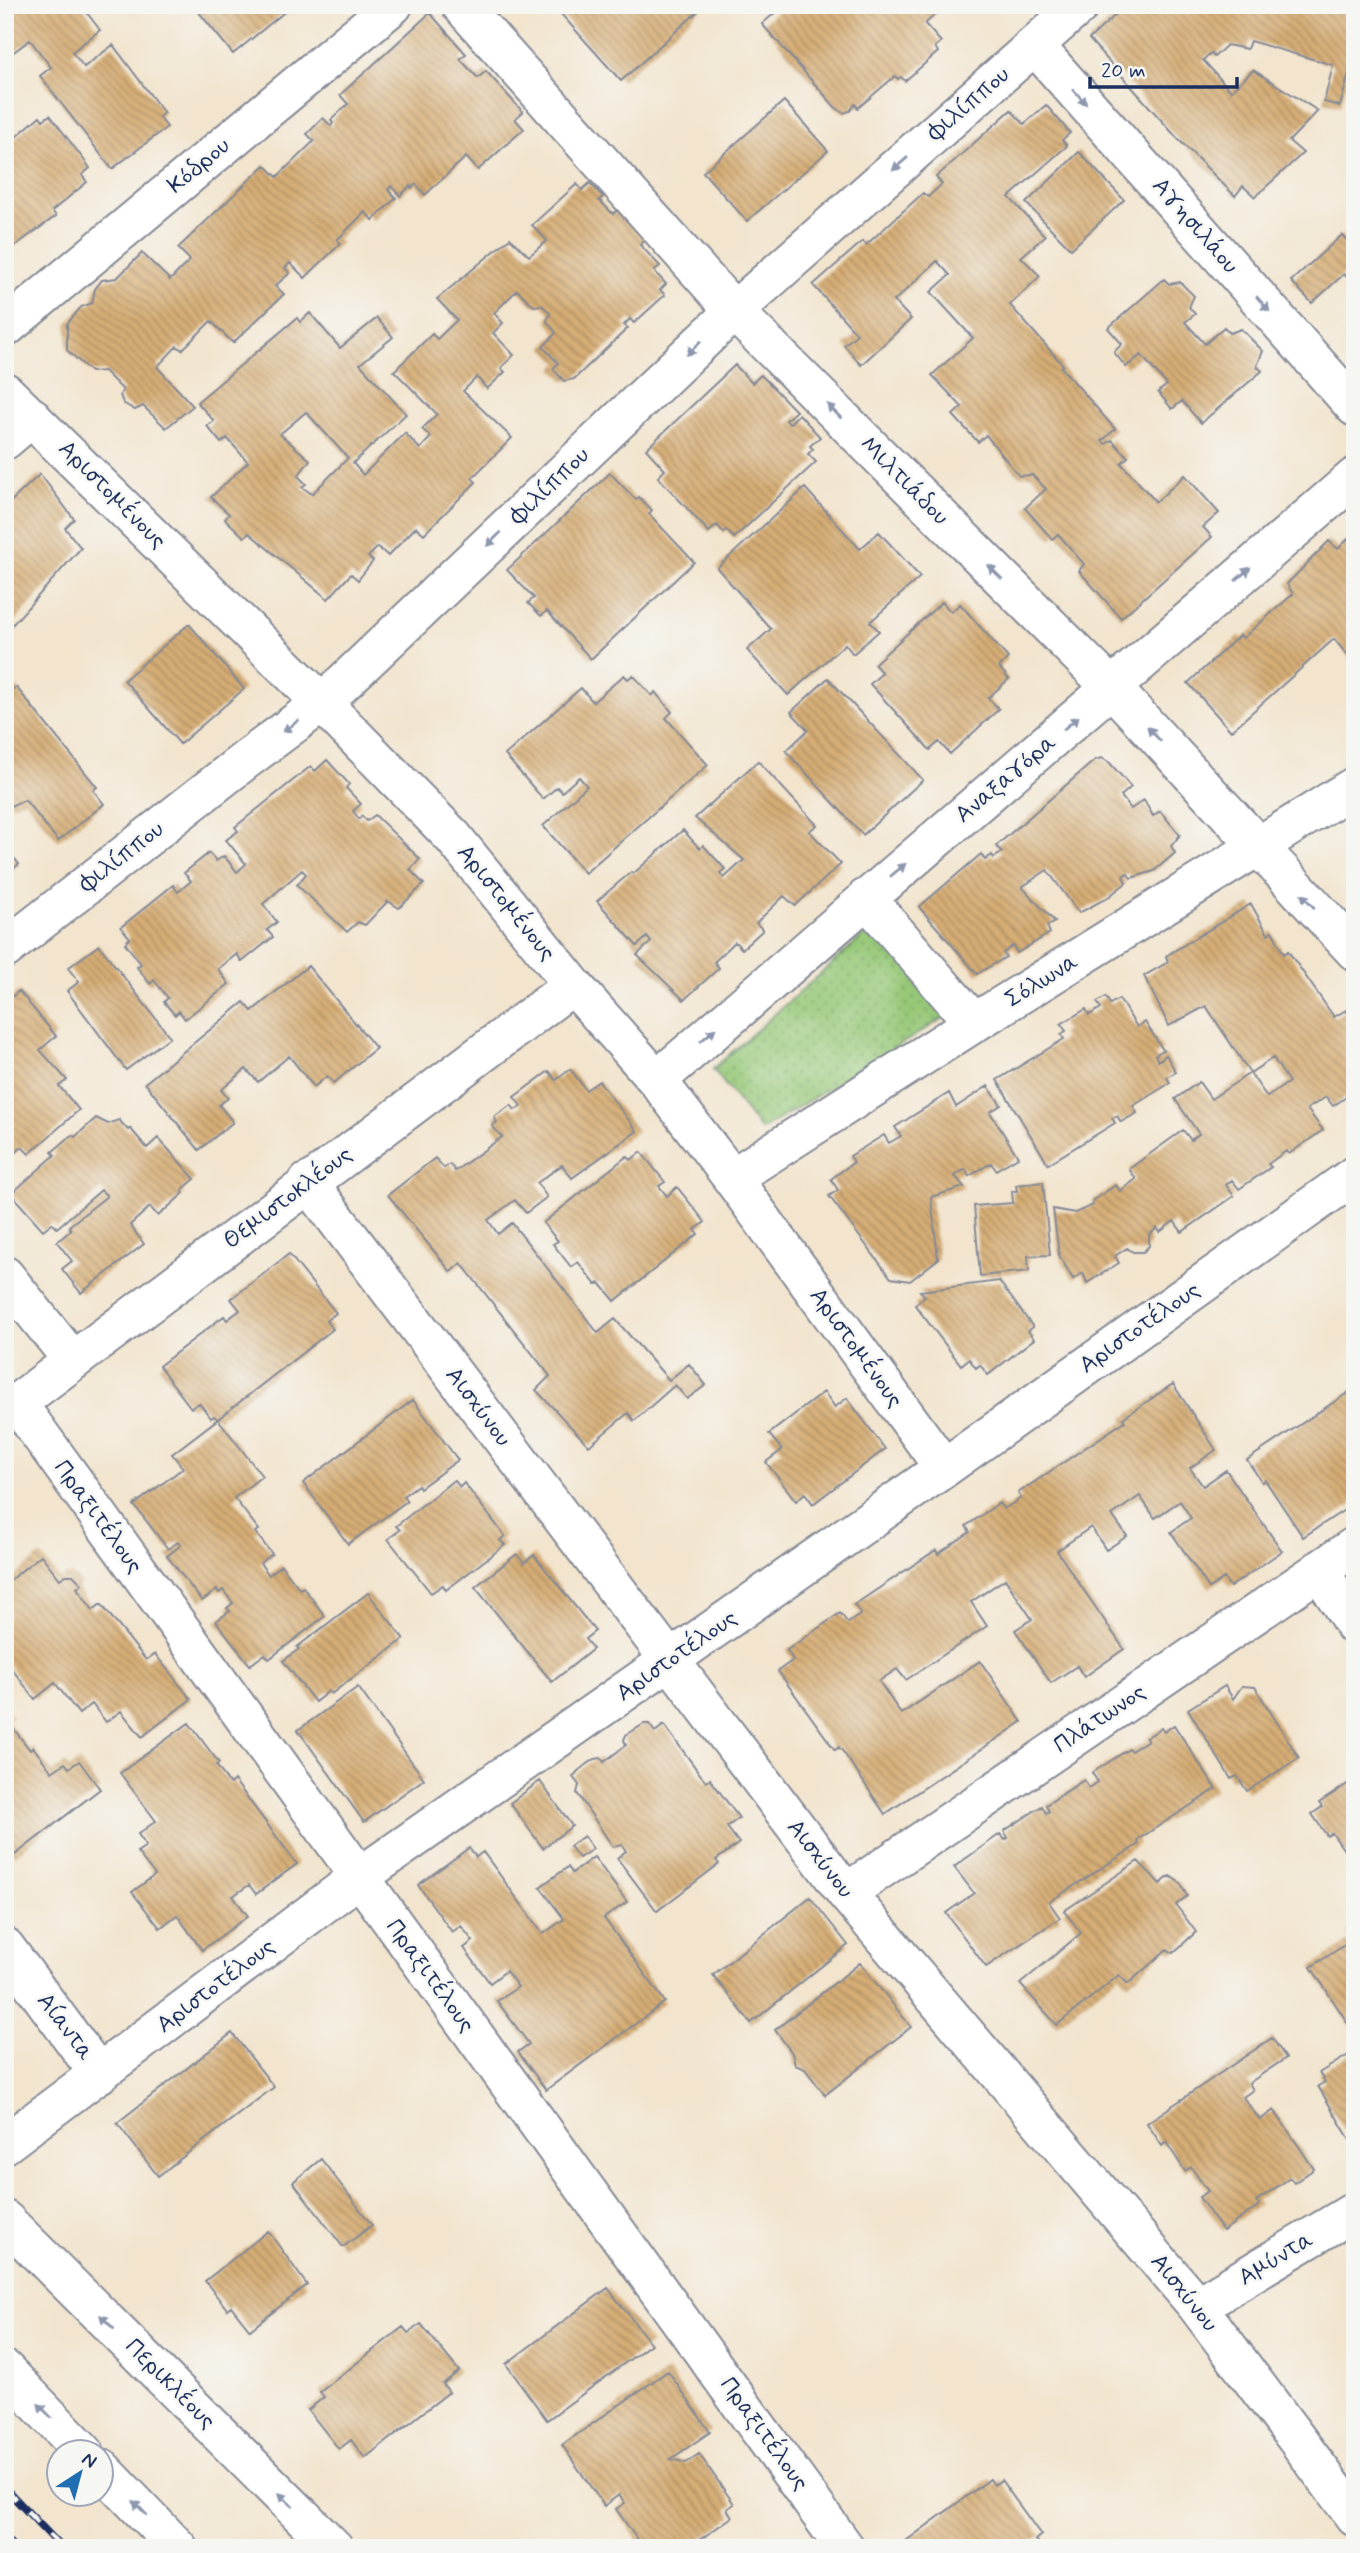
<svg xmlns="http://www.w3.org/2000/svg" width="1360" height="2553" font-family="Mynerve,sans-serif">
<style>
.park{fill:url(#park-dots);stroke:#587c6a;stroke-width:2}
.building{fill:url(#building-back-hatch);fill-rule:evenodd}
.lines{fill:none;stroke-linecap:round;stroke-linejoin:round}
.minor-casing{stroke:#868a96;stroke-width:42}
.highway-casing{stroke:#868a96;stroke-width:42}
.minor{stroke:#fff;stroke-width:38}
.highway{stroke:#fff;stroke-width:38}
.rail-casing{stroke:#1b2f5e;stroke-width:8}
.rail{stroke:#f6f6f2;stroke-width:5;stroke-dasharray:16;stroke-linecap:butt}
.oneway{fill:#8d97ae}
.labels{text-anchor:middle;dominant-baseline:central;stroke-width:5;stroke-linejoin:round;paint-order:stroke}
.street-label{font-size:24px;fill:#1b2f5e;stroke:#f6f6f2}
</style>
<defs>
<pattern id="park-dots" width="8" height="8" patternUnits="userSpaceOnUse" patternTransform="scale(1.75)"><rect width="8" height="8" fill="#96c877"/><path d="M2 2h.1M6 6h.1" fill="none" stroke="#7aa365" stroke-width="1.8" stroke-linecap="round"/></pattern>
<pattern id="building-back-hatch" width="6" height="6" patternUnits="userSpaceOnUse" patternTransform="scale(1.75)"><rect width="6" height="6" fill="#d6ad75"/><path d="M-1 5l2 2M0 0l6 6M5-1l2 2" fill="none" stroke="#ad8d63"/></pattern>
</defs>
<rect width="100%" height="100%" fill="#f6f6f2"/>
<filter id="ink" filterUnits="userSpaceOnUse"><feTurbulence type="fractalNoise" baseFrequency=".0143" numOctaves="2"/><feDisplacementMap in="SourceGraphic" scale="14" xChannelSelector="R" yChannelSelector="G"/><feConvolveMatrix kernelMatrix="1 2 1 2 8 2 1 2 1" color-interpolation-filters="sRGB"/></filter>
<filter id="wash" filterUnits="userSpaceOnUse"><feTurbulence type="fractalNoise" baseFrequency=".00686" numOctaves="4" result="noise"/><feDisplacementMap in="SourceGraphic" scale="28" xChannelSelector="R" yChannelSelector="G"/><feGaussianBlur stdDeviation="1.57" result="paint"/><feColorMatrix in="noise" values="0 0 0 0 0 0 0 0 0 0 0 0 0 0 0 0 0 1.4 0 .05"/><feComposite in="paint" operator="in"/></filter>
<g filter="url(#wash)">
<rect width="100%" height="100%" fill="#f2e4cd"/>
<path class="park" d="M874,926L950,1014L761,1130L713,1069Z"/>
<g id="blocks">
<path class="building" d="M5,5H81L100,30L72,52L84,67L113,45L164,113L159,117L167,127L112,169L40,76L51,67L30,40L7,57L5,55V16L10,12Z
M193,5H293L233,54Z
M553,5H705L621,81Z
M784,5H932L938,12L925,24L941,42L935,47L938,52L905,81L901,77L898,79L895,76L858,108L855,104L850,111L843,113L835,107L762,24Z
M1126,5H1355V51L1340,106L1324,102L1333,65L1250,41L1247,49L1227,45L1214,57L1211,53L1203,60L1231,91L1253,70L1318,111L1289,141L1303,153L1255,197L1243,186L1235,196L1178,139L1089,39Z
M430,13L466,54L460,59L478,78L486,71L523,112L515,119L524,129L478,170L466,157L425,195L416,184L412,188L410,186L400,196L391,186L388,190L396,198L373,220L365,212L337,240L341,243L305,278L290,263L285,268L290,273L275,286L284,294L233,343L211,321L182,350L177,346L157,367L193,406L166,428L143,406L135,410L123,403L120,395L123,390L104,371L91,372L67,350V324L81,307L92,303L95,289L102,280L117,278L142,253L170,280L190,260L178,248L265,165L277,177L314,141L307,134L323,118L331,126L333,123L331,120L348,104L340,95Z
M784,101L828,151L747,221L703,172Z
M1046,105L1070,133L1062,140L1067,146L1009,197L1045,236L1021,257L1040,276L1010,305L1063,365L1061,367L1115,429L1102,441L1106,444L1112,440L1128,457L1121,463L1156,502L1185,475L1219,513L1203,527L1212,537L1121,618L1079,571L1084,564L1058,534L1052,539L1025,508L1046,489L1032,475L1019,476L986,435L978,442L953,415L962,407L932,375L973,338L931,292L950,275L937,261L894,301L911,319L861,365L844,345L857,334L813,285L863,241L866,245L923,193L928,197L942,184L936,177L1011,110L1024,124Z
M50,115L90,168L82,175L87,182L52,211L56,216L5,253V139L10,142L40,116L43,120Z
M1079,152L1124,200L1071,249L1026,203Z
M590,183L603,197L599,200L613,214L617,210L645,240L640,245L660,266L654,271L666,284L660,290L665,295L634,323L630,319L624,325L628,328L574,379L564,381L553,369L558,363L543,347L556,333L547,321L550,313L542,305L534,306L517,290L494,313L503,323L493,333L514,355L501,368L505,372L487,389L477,377L463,391L512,438L472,478L476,482L424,534L416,527L388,556L378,547L368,557L373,561L358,580L351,574L328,599L249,533L244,537L225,519L229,514L211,497L248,462L227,438L221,443L207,426L214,421L197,402L297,318L300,322L310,313L340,348L377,318L393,337L360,364L406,414L353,463L363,475L405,433L420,449L431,437L422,429L437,414L394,371L432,334L437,339L457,320L437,299L510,238L529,256L547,241L532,225L577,184L582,190ZM306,412L348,458L312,494L302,487L306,484L298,476L310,460L280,434Z
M1342,235L1355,249V286L1344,274L1312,303L1291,281Z
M1164,279L1169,284L1180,282L1194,296L1189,307L1195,314L1185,322L1205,344L1224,327L1230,333L1241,329L1263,351L1257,366L1262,371L1201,423L1182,401L1172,409L1158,392L1167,385L1141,355L1126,367L1114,352L1122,344L1108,328Z
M735,365L752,383L761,375L796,411L786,420L789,424L799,414L820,437L810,446L813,449L808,454L816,462L734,538L726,530L724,533L717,525L709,532L658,477L665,470L646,449Z
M610,473L636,500L639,497L652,510L649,514L694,562L591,659L547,611L541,616L528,603L534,598L507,570Z
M40,474L74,519L65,528L81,548L5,633V507Z
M805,488L860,549L879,532L920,577L870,622L879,631L853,654L845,644L788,695L747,650L771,629L717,568Z
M1355,532V664L1334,639L1231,731L1188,683L1240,635L1243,638L1293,594L1287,584L1329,541L1338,549Z
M942,602L951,612L960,604L1008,658L999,667L1009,679L988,698L999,709L950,754L939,742L930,750L870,684L882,673L874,664Z
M189,624L244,689L180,744L124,680Z
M624,675L628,679L633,675L652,696L655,692L672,712L666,718L708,765L585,873L543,826L587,786L579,777L562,792L557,787L543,799L505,755L581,688L593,702Z
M828,678L923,780L863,835L786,751L808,730L791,712Z
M16,687L97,787L93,790L104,804L58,841L25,800L10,806L5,800V695Z
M1102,758L1110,763L1131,787L1121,796L1131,809L1144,800L1153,816L1160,811L1180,835L1171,846L1175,853L1154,871L1131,878L1127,873L1123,876L1126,883L1107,898L1079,913L1047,870L1022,887L1055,922L1047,926L1050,933L1017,953L1013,946L1003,953L1006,957L977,974L919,907L981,854L985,860L992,855L994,858L1002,852L996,846L1095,760Z
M327,760L349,784L346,788L361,804L353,811L359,819L362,816L367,821L375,815L420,859L410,870L424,884L399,908L388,901L365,925L358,922L347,932L297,885L306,874L302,870L263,904L277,922L267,930L273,937L242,962L237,954L218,969L229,984L185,1019L179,1011L175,1015L164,1002L168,998L154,980L150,984L137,967L141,964L125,943L130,938L121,927L173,885L178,892L191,881L184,873L209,853L216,861L224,856L237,872L246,864L226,840L238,831L235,827L311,766L315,771Z
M758,761L817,825L809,831L841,864L795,906L784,896L756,923L763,930L742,949L735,942L714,962L719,968L684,1000L637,955L651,942L647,937L637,946L597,901L631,872L633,874L683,830L700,849L703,845L725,869L720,873L724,878L744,860L695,818Z
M5,847L19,864L5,875Z
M1251,904L1268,934L1272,931L1284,954L1288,951L1334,1017L1346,1010L1355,1023V1091L1333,1106L1326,1097L1307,1109L1323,1130L1289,1154L1286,1151L1268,1164L1271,1167L1239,1189L1232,1180L1226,1185L1234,1196L1182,1232L1174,1221L1160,1232L1157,1228L1149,1235V1246L1143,1252H1133L1127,1248L1115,1256L1119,1263L1087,1283L1083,1273L1073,1279L1059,1255L1053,1209L1075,1213L1093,1205V1200L1116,1185L1120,1191L1136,1179L1129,1169L1183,1130L1191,1140L1199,1134L1175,1099L1199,1082L1211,1099L1250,1073L1267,1097L1289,1082L1273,1058L1250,1073L1206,1006L1169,1026L1144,976L1168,962L1166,956Z
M99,945L170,1037L126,1070L67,991L79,982L68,968Z
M308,966L376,1048L334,1083L327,1076L314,1087L289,1056L258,1082L246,1069L221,1090L228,1098L219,1105L233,1122L199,1150L145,1083L244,1002L252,1011Z
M19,991L56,1036L40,1050L67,1080L59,1086L79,1110L29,1154L22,1147L13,1155L5,1145V1002Z
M1106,997L1110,1004L1119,999L1137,1027L1145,1022L1163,1050L1155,1055L1158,1061L1166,1055L1176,1072L1167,1077L1170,1083L1133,1106L1137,1113L1121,1122L1117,1116L1112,1118L1115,1123L1048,1164L997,1080L1064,1039L1061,1034L1066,1031L1061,1024L1086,1009L1089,1015L1101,1008L1097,1002Z
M570,1069L586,1090L599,1081L637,1131L572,1178L562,1165L537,1183L547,1197L526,1213L515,1200L488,1220L498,1234L512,1223L598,1333L615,1319L669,1380L689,1364L706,1385L687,1399L675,1385L634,1421L628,1413L589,1446L536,1390L550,1376L461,1263L451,1272L388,1195L435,1158L444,1168L450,1164L455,1171L502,1137L492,1126L497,1122L494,1117L511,1105L515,1110L521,1106L514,1097L549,1071L556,1080Z
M988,1086L1001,1105L990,1112L1018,1157L996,1170L991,1163L969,1176L965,1169L955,1176L964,1187L931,1197L938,1259L910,1281L891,1278L829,1196L838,1190L831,1179L854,1162L850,1156L884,1135L889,1143L901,1136L895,1127L949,1093L956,1107Z
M96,1118L108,1124L119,1120L128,1130L130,1128L147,1148L158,1138L195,1179L182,1190L184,1193L158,1216L150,1207L130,1225L144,1244L81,1293L62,1269L72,1261L57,1242L71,1230L69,1226L107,1196L101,1190L57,1228L52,1223L43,1230L11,1194L55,1155L52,1152L72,1135L75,1137Z
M641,1152L665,1182L659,1186L667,1196L677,1187L705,1222L695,1230L698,1234L615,1301L600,1283L596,1285L578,1262L571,1267L553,1244L558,1241L543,1223L627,1156L631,1160Z
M1043,1182L1050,1255L1028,1256L1029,1271L980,1276L974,1206L1013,1203L1012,1191H1017L1016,1185Z
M289,1254L336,1313L326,1321L333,1329L218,1419L214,1416L211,1418L199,1403L191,1408L159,1366L224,1316L227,1320L240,1310L231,1299Z
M999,1281L1033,1327L1028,1331L1034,1339L988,1375L980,1365L976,1368L969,1359L961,1365L915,1305L925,1296L920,1291Z
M1173,1384L1216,1450L1190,1468L1203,1486L1226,1470L1282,1551L1230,1587L1224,1578L1209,1588L1171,1532L1191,1518L1180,1501L1155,1518L1140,1496L1112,1515L1127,1536L1106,1550L1091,1527L1057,1551L1124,1649L1084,1677L1077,1666L1051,1683L1015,1630L1032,1619L1005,1579L971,1602L987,1626L906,1680L897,1669L879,1681L901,1714L980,1661L1022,1722L885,1814L844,1753L839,1747L835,1750L778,1671L793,1660L787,1650L840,1613L848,1623L861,1614L854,1605L936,1550L938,1554L970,1532L966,1526L999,1503L1004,1509L1021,1498L1018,1493L1125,1421L1123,1418Z
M1355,1388V1503L1303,1537L1265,1480L1262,1482L1247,1460Z
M824,1392L835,1407L847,1398L885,1449L813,1504L805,1493L796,1501L766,1462L782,1450L769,1434Z
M413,1400L458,1460L420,1488L418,1485L403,1496L407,1501L348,1544L303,1483Z
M218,1419L262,1476L234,1498L259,1530L255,1532L272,1554L260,1563L269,1575L281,1565L300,1589L303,1587L325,1616L269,1659L265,1654L250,1665L216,1621L230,1611L227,1608L233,1603L223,1590L219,1593L217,1590L202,1601L167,1556L181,1545L178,1542L168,1549L134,1505L183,1468L172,1454Z
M454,1480L460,1487L464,1483L505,1536L500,1540L505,1545L446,1590L443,1585L431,1593L388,1539L400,1530L396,1526Z
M517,1554L524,1563L534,1555L595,1631L585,1639L593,1649L552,1682L475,1587Z
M41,1555L60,1579L66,1575H73L82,1584L77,1588L93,1610L101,1604L146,1660L155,1654L191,1699L142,1737L121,1711L106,1722L92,1704L79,1714L55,1683L35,1699L5,1660V1620L10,1616L5,1610V1584Z
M368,1593L404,1639L331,1694L329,1691L315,1702L283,1661L299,1649L297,1647Z
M1225,1686L1233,1699L1242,1686L1255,1687L1299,1758L1247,1791L1237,1776L1231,1779L1188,1709Z
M358,1687L424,1779L364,1822L298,1730Z
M5,1708L12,1716L7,1720L30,1750L33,1747L52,1772L65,1763L69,1768L79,1761L100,1789L15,1855L5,1842Z
M189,1723L219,1763L216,1765L230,1784L234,1780L297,1864L256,1894L249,1885L233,1896L248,1916L202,1950L177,1915L160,1928L132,1892L155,1875L137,1852L146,1846L138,1834L156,1821L120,1773Z
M644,1724H649L655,1732L664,1725L706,1782L710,1779L739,1818L727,1827L739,1843L716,1860L719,1864L657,1911L617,1858L626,1851L622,1845L613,1847L577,1793L579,1785L573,1777L578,1771L595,1759L601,1758L604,1762L626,1745L624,1740L626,1735Z
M1174,1725L1216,1789L1137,1840L1139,1844L1049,1902L1060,1918L986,1967L946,1913L974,1893L954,1867L1000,1834L1005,1840L1008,1838L1004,1831L1042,1806L1046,1813L1049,1812L1046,1805L1084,1780L1089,1788L1098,1782L1092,1773L1129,1749L1131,1751L1148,1740L1146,1738L1161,1728L1164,1732Z
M1355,1779V1866L1332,1833L1327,1836L1312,1814L1322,1807L1319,1803Z
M540,1781L572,1826L543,1848L510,1803Z
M584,1836L593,1849L579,1858L570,1846Z
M469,1848L476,1857L483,1852L543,1934L564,1919L540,1887L568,1867L572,1873L594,1857L627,1902L604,1918L665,2002L546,2090L518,2052L529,2044L497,2001L518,1987L506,1971L490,1983L464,1948L473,1941L461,1926L452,1932L418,1885Z
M1138,1861L1160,1884L1170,1876L1180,1883L1187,1896L1176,1905L1196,1932L1173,1953L1167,1949L1128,1984L1119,1975L1057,2025L1020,1984L1081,1933L1064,1911Z
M810,1897L848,1945L751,2023L713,1975Z
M1355,1928V2026L1351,2028L1311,1967L1352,1940L1347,1933Z
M860,1963L911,2027L825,2095L805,2069L795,2065L792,2053L775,2030Z
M232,2033L274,2087L158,2176L117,2123Z
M1272,2038L1286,2058L1249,2083L1253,2090L1243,2097L1260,2120L1274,2110L1314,2169L1294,2183L1290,2178L1256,2201L1259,2205L1223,2231L1199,2197L1208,2191L1191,2167L1185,2171L1166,2142L1162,2146L1147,2123Z
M1355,2051V2141L1352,2143L1318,2086L1325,2082L1319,2073Z
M321,2159L372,2225L343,2247L293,2182Z
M268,2231L307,2285L250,2330L231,2306L227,2309L205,2281Z
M608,2288L651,2344L547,2420L506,2364Z
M421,2324L459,2371L443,2384L449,2392L365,2458L351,2440L339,2449L308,2410L324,2397L320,2392L403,2327L408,2333Z
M668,2371L710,2432L671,2459L686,2463L699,2454L734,2504L727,2509L732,2517L688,2548H643L616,2509L625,2503L619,2495L604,2506L562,2445Z
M990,2479L994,2485L1001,2480L1041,2535L1035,2540L1041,2547L905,2548L902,2544Z"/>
</g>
</g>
<g filter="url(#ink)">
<use href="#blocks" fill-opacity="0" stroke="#868a96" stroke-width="2"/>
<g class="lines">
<defs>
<path id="minor" d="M461,5L734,311L1112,688L1355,951
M1035,46L1355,407
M5,328L393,5
M5,392L322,703L453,837L573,985L657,1080L732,1178L944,1468
M5,440L32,417
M866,898L974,1023
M5,949L243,762L322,703L734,311L1080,5
M657,1080L1355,477
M732,1178L974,1023L1355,786
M308,1182L846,1893L1197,2306L1355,2517
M5,1276L73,1361
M17,1403L845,2548
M5,1412L573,985
M1319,1570L1355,1626
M846,1893L1355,1546
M5,1947L99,2074
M5,2144L358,1878L944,1468L1355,1175
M5,2220L334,2548
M1197,2306L1355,2211"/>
<path id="highway" d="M5,2370L84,2452
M102,2469L178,2548"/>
</defs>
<use href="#minor" class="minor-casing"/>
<use href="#highway" class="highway-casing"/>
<use href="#minor" class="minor"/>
<use href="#highway" class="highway"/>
<defs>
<path id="rail" d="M5,2488L62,2548
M5,2538L14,2548"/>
</defs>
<use href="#rail" class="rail-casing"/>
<use href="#rail" class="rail"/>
</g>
<defs><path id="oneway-solid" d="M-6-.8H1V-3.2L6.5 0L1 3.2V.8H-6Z" transform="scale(1.75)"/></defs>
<g class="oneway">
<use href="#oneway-solid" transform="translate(1080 97) rotate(49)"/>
<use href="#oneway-solid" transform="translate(900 164) rotate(139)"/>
<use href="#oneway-solid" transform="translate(1263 304) rotate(49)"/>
<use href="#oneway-solid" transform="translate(694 348) rotate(136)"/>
<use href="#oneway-solid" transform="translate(834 411) rotate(-135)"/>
<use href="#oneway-solid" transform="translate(494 539) rotate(136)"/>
<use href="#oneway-solid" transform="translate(995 572) rotate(-135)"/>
<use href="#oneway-solid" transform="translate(1243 574) rotate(-41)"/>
<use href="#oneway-solid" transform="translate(1071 723) rotate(-40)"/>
<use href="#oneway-solid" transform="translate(291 726) rotate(143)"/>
<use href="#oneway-solid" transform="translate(1154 734) rotate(-133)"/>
<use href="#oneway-solid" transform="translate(898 870) rotate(-40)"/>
<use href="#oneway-solid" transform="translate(1308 901) rotate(-133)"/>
<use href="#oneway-solid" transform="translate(708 1035) rotate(-41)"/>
<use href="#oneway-solid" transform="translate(107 2322) rotate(-135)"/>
<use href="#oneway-solid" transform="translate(45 2411) rotate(-134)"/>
<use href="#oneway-solid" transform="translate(286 2500) rotate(-135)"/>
<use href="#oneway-solid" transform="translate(140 2508) rotate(-134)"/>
</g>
</g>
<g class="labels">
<g class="street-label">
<text transform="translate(969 104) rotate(-41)">Φιλίππου</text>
<text transform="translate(199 166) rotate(-40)">Κόδρου</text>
<text transform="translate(1195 226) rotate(49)">Αγησιλάου</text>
<text transform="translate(904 481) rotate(45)">Μιλτιάδου</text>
<text transform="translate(550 486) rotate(-44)">Φιλίππου</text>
<text transform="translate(112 495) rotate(45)">Αριστομένους</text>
<text transform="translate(1006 779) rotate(-40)">Αναξαγόρα</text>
<text transform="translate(122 857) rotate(-38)">Φιλίππου</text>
<text transform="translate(506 903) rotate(51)">Αριστομένους</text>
<text transform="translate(1042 981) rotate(-32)">Σόλωνα</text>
<text transform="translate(288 1198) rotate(-37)">Θεμιστοκλέους</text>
<text transform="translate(1140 1328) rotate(-35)">Αριστοτέλους</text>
<text transform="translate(856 1348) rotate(54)">Αριστομένους</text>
<text transform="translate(478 1407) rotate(53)">Αισχύνου</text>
<text transform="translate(98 1517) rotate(54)">Πραξιτέλους</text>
<text transform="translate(677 1656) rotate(-35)">Αριστοτέλους</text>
<text transform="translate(1100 1719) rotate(-34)">Πλάτωνος</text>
<text transform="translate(820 1859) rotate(52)">Αισχύνου</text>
<text transform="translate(430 1976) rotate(54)">Πραξιτέλους</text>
<text transform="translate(216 1986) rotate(-37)">Αριστοτέλους</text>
<text transform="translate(65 2027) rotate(53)">Αίαντα</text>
<text transform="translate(1276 2259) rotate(-31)">Αμύντα</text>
<text transform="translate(1184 2293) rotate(51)">Αισχύνου</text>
<text transform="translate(170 2384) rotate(45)">Περικλέους</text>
<text transform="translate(764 2434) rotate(54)">Πραξιτέλους</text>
</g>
</g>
<rect width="1360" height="2553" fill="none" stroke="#f6f6f2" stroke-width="28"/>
<g transform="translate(80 2473) rotate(36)"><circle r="33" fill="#f6f6f2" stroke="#9ea6b7" stroke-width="2"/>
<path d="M0-5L12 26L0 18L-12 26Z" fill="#1f6fb2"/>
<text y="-10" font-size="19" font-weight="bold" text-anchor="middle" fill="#1b2f5e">N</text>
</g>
<path d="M1090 77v10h147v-10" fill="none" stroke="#1b2f5e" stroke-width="3.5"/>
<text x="1101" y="77" font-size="21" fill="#1b2f5e" stroke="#f6f6f2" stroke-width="5" paint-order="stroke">20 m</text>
</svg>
